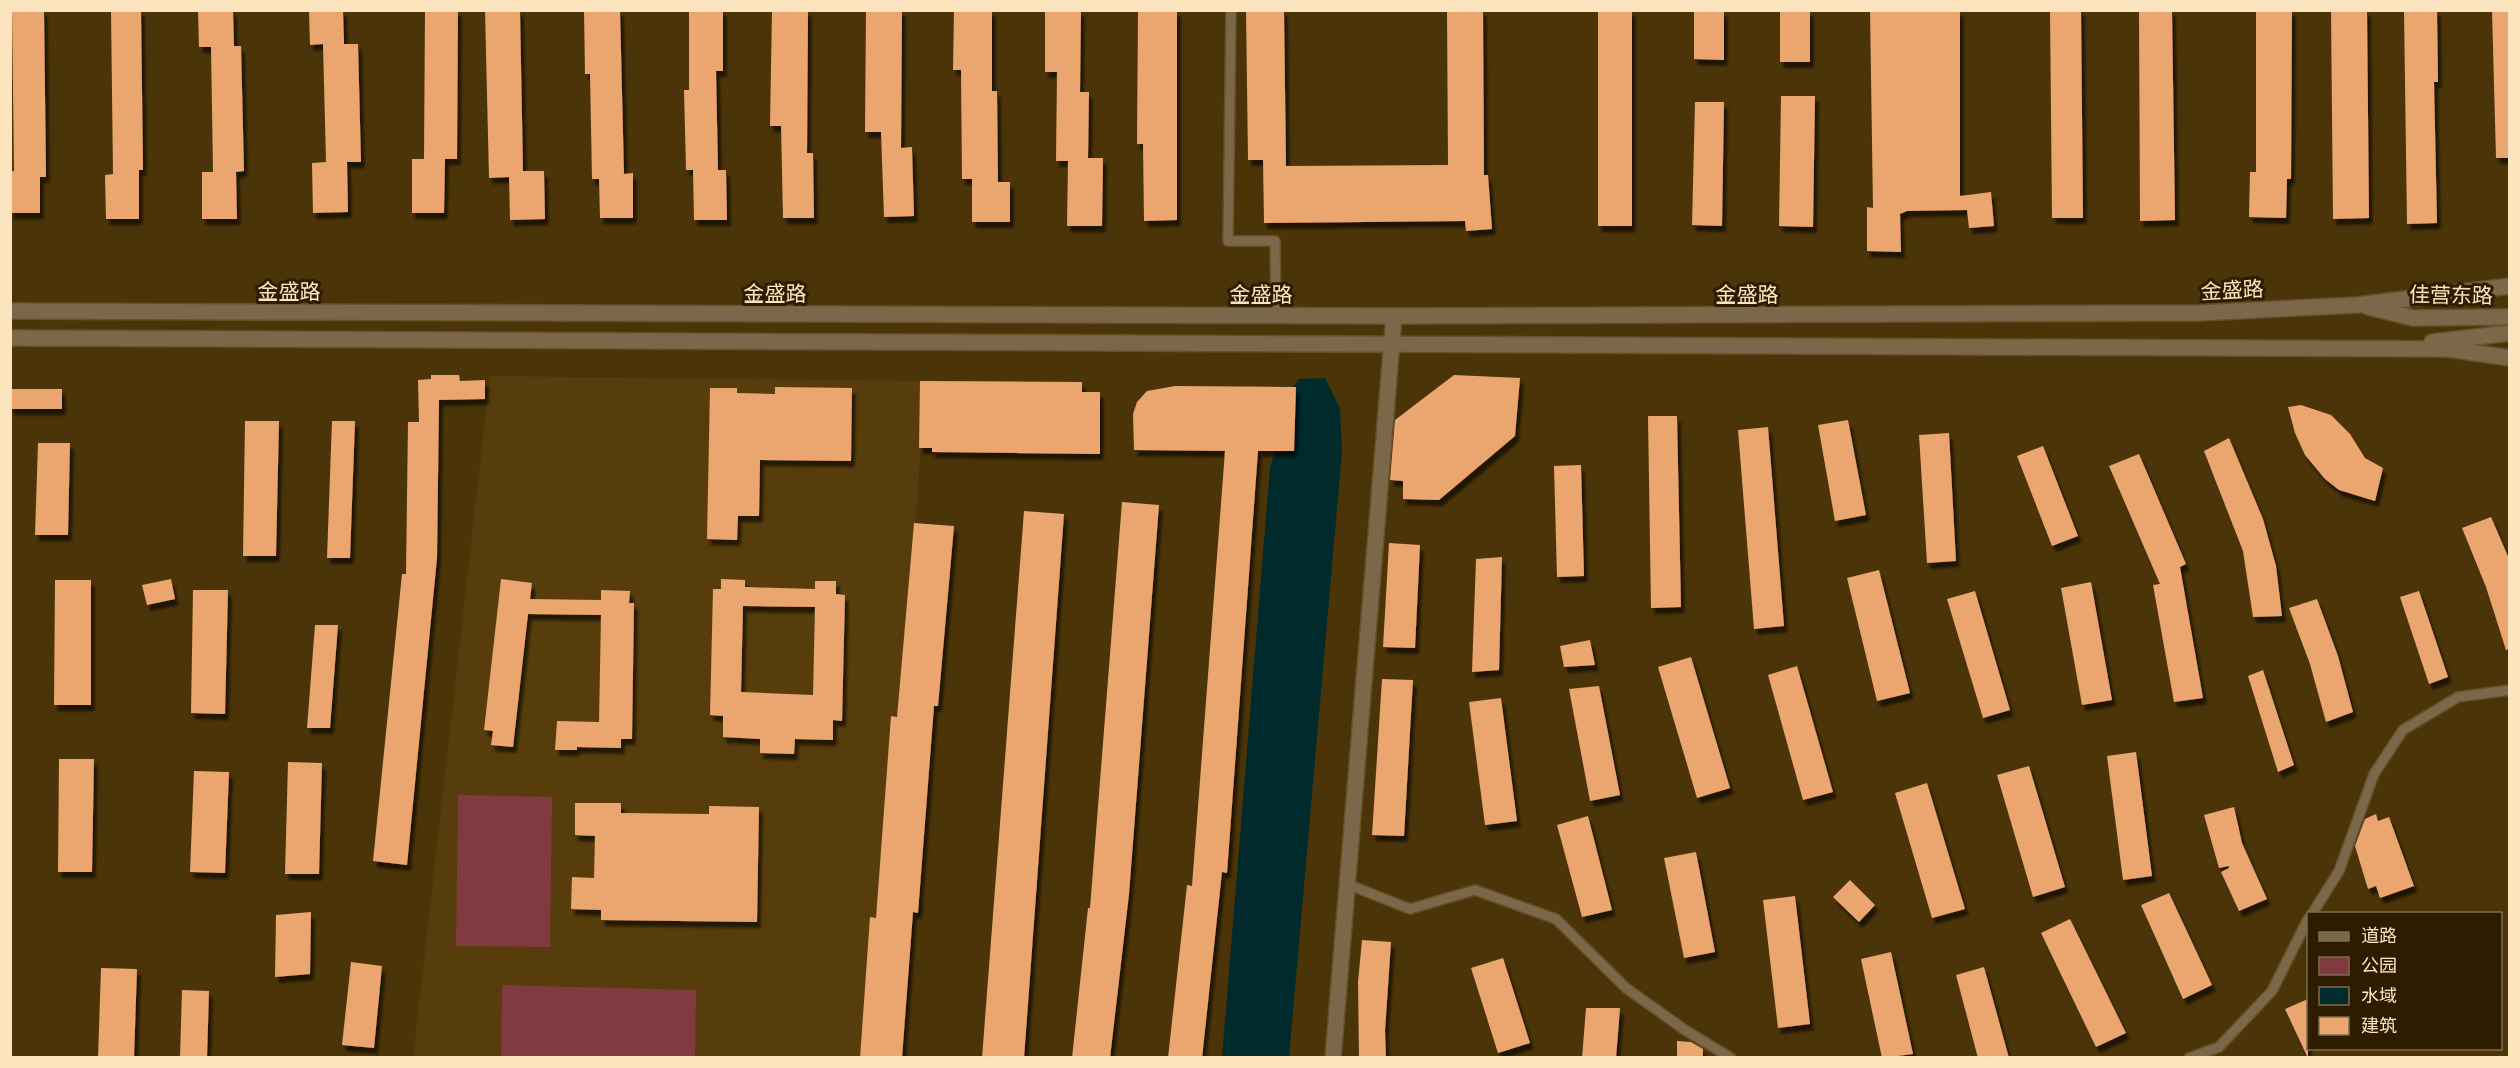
<svg xmlns="http://www.w3.org/2000/svg" width="2520" height="1068" font-family="Raleway,'Noto Sans SC',sans-serif">
<style>
.built{fill:#563d0b}
.green{fill:#7f3b3f}
.water{fill:#002a2c}
.building{fill:#eba56e;fill-rule:evenodd;filter:url(#shadow)}
.lines{fill:none;stroke-linecap:round;stroke-linejoin:round}
.service-casing{stroke:#675025;stroke-width:12}
.minor-casing{stroke:#675025;stroke-width:18}
.tertiary-casing{stroke:#675025;stroke-width:18}
.service{stroke:#7b684b;stroke-width:9}
.minor{stroke:#7b684b;stroke-width:15}
.tertiary{stroke:#7b684b;stroke-width:15}
.labels{text-anchor:middle;dominant-baseline:central;stroke-width:6;stroke-linejoin:round;paint-order:stroke}
.street-label{font-size:21px;fill:#fce4bf;stroke:#2e1c00}
</style>
<defs>
<filter id="shadow"><feDropShadow dx="3.5" dy="6" stdDeviation="1.5" flood-color="#0009"/></filter>
</defs>
<rect width="100%" height="100%" fill="#4b3408"/>
<path class="built" d="M490,376L926,381L875,1057L413,1058Z"/>
<path class="green" d="M458,795L552,797L550,947L456,946Z
M502,985L696,990L695,1057H501Z"/>
<path class="water" d="M1325,378L1340,409L1342,451L1289,1057L1222,1058L1270,468L1292,388L1299,379Z"/>
<path class="building" d="M12,10H44L46,177H40V213H10V171H14Z
M111,10H141L143,170H139V219H106L105,175L113,174Z
M198,10H233L234,46H241L244,171L236,172L237,219H202V172H213L211,47H199Z
M309,10H343L344,44H358L361,162H347L348,212L313,213L312,163L326,162L323,44L310,45Z
M425,10H458L457,159H445L444,213H412V159H424Z
M485,10H520L523,171H544L545,219L510,220L509,177L489,178Z
M584,10H620L624,174L633,173V218H600L599,179H592L590,74H585Z
M689,10H723V71H716L718,170H726L727,220H694L693,170H686L684,90H689Z
M772,10H808L807,153H813L814,218H783L781,126H770Z
M866,10H902L901,148L912,147L914,216L884,217L881,132H865Z
M954,10H992V91H997L998,182H1010V222H972V179H962L961,70H953Z
M1045,10H1081L1080,92H1089L1088,158H1103L1102,226H1067L1068,161H1056L1057,72H1045Z
M1150,10H1177V220L1144,221L1143,144H1137L1138,12H1150Z
M1246,10H1284L1286,166L1448,165L1447,10H1483L1484,175H1488L1492,229L1466,231L1465,221L1264,223L1263,160H1248Z
M1598,10H1632V226H1598Z
M1694,10H1724V60L1694,59Z
M1780,10H1810V62H1780Z
M1870,10H1960V196L1991,192L1994,226L1969,228L1967,210L1907,211L1900,214L1901,252L1867,251V207L1873,208Z
M2050,10H2081L2083,218H2052Z
M2139,10H2172L2175,220L2140,221Z
M2256,10H2292L2291,179H2287L2286,218L2249,217L2250,172H2256Z
M2331,10H2367L2369,218L2333,219Z
M2404,10H2437L2438,82H2434L2437,223L2407,224Z
M2492,10H2510V158H2496Z
M1781,96H1815L1813,227L1779,226Z
M1695,102H1724L1722,226L1692,225Z
M431,375H459L460,381L485,380V399L439,400L437,558L407,865L373,861L402,574H406L408,422H419L418,380L431,379Z
M1454,375L1520,378L1515,436L1439,500L1403,499V481L1390,480L1395,420Z
M920,381L1082,382V392H1100V454L932,452V448H919Z
M1175,386L1296,387L1294,451H1258L1227,873L1222,872L1202,1058H1168L1187,885L1192,886L1225,451L1134,450L1133,414L1137,402L1147,391Z
M775,387L852,388L851,461L760,460L759,516H738L737,540L707,539L710,388H737V393L775,394Z
M10,389H62V409H10Z
M2301,405L2331,415L2350,434L2365,458L2383,468L2375,501L2339,490L2325,479L2305,455L2295,433L2288,407Z
M1648,416H1677L1681,607L1651,608Z
M1848,420L1866,515L1835,521L1818,425Z
M245,421H279L276,556H243Z
M332,421H355L350,558H327Z
M1768,427L1784,626L1754,629L1738,430Z
M1949,433L1956,561L1927,563L1919,435Z
M2229,438L2263,519L2276,566L2282,616L2253,617L2243,551L2204,451Z
M38,443H70L68,535H35Z
M2043,446L2078,536L2052,546L2017,456Z
M2139,454L2186,564L2180,567L2203,698L2174,702L2153,585L2160,584L2109,466Z
M1581,465L1584,576L1557,577L1554,466Z
M1122,502L1159,505L1129,894L1110,1058H1072L1088,908H1090Z
M1024,511L1064,514L1024,1058H982Z
M2491,517L2510,561V649L2506,650L2486,587L2462,528Z
M914,523L954,526L938,706H934L918,913L913,912L902,1058H860L870,917L876,918L891,716L897,717Z
M1389,543L1420,545L1415,648L1383,647Z
M1502,557L1499,670L1472,672L1476,559Z
M1879,570L1910,693L1877,701L1847,578Z
M171,579L175,599L147,605L142,585Z
M501,579L532,583L530,599L601,600V590L630,591L629,603H634L632,739H621V748L577,747V750H555L557,721L599,722L601,615L528,614L513,747L491,745L493,731L484,730Z
M721,579L745,580V587L815,589V581H836V594L845,595L842,721L833,720V740L795,739L794,754L760,753V739L723,737V716L710,715L713,589H721ZM743,606L815,607L813,695L741,692Z
M55,580H91V705H54Z
M2091,582L2112,700L2082,705L2061,588Z
M193,590H228L225,714L191,713Z
M1975,591L2010,710L1983,718L1947,599Z
M2419,591L2448,677L2429,684L2400,597Z
M2317,599L2338,656L2353,712L2326,722L2310,664L2289,608Z
M315,625H338L330,728H307Z
M1590,640L1595,665L1564,667L1560,646Z
M1691,657L1730,788L1697,798L1658,667Z
M1797,666L1833,792L1803,800L1768,675Z
M2263,670L2294,765L2278,772L2248,676Z
M1382,679L1413,680L1404,836L1372,835Z
M1599,686L1620,795L1590,801L1569,689Z
M1501,698L1517,821L1485,825L1469,702Z
M2136,752L2152,876L2123,880L2107,756Z
M59,759H94L92,872H58Z
M288,762L322,763L319,874H285Z
M2029,766L2065,887L2033,897L1997,775Z
M194,771L229,772L225,873L190,872Z
M1927,783L1965,909L1932,918L1895,793Z
M575,803H621V813L709,814V806L759,807L757,922L601,920V910L571,909L572,877L594,878L595,836L575,835Z
M2234,807L2242,843L2267,899L2239,911L2221,872L2229,868V866L2219,868L2204,815Z
M2376,814L2378,821L2389,817L2414,886L2380,898L2376,886L2368,889L2355,846L2365,819Z
M1588,816L1612,910L1582,917L1557,825Z
M1696,852L1715,952L1684,958L1664,858Z
M1850,880L1875,905L1859,922L1833,897Z
M2169,893L2212,985L2183,999L2141,905Z
M1795,896L1810,1024L1778,1028L1763,900Z
M311,912L310,974L275,977L276,915Z
M2070,919L2126,1033L2096,1047L2041,933Z
M1362,940L1391,942L1385,1031L1386,1058H1359L1358,982Z
M1891,952L1913,1054L1882,1058L1861,959Z
M1503,958L1530,1043L1498,1053L1471,968Z
M351,962L382,966L374,1048L342,1045Z
M1984,967L2009,1058H1978L1956,975Z
M101,968L137,969L134,1058H98Z
M182,990L209,991L207,1058H180Z
M2308,999V1058L2285,1009Z
M1586,1008H1620L1616,1058H1582Z
M1677,1041L1691,1042L1703,1049V1058H1677Z"/>
<g class="lines">
<defs>
<path id="service" d="M1231,10L1228,241H1275L1276,315
M1347,884L1410,909L1475,890L1556,919L1626,988L1685,1030L1731,1058
M2312,914L2339,871L2374,774L2403,730L2458,697L2510,690
M2189,1058L2219,1047L2272,991L2308,919"/>
<path id="minor" d="M1333,1058L1394,316"/>
<path id="tertiary" d="M2368,307L2413,318L2510,317
M10,311L1394,316L2198,313L2357,305L2510,286
M10,338L2448,349L2510,358
M2432,342L2510,333"/>
</defs>
<use href="#service" class="service-casing"/>
<use href="#minor" class="minor-casing"/>
<use href="#tertiary" class="tertiary-casing"/>
<use href="#service" class="service"/>
<use href="#minor" class="minor"/>
<use href="#tertiary" class="tertiary"/>
</g>
<g class="labels">
<g class="street-label">
<text transform="translate(2232 290) rotate(-3)">金盛路</text>
<text x="289" y="291">金盛路</text>
<text x="775" y="293">金盛路</text>
<text x="1261" y="294">金盛路</text>
<text x="1747" y="294">金盛路</text>
<text transform="translate(2451 295) rotate(1)">佳营东路</text>
</g>
</g>
<rect width="2520" height="1068" fill="none" stroke="#fce4bf" stroke-width="24"/>
<rect x="2307" y="912" width="195" height="138" fill="#2e1c00" stroke="#806c4c" stroke-width="1.5"/>
<rect x="2319" y="932" width="30" height="9" fill="#7b684b" stroke="#806c4c" stroke-width="1.5"/>
<text x="2361" y="942" font-size="18" fill="#fce4bf">道路</text>
<rect x="2319" y="957" width="30" height="18" fill="#7f3b3f" stroke="#806c4c" stroke-width="1.5"/>
<text x="2361" y="972" font-size="18" fill="#fce4bf">公园</text>
<rect x="2319" y="987" width="30" height="18" fill="#002a2c" stroke="#806c4c" stroke-width="1.5"/>
<text x="2361" y="1002" font-size="18" fill="#fce4bf">水域</text>
<rect x="2319" y="1017" width="30" height="18" fill="#eba56e" stroke="#806c4c" stroke-width="1.5"/>
<text x="2361" y="1032" font-size="18" fill="#fce4bf">建筑</text>
</svg>
